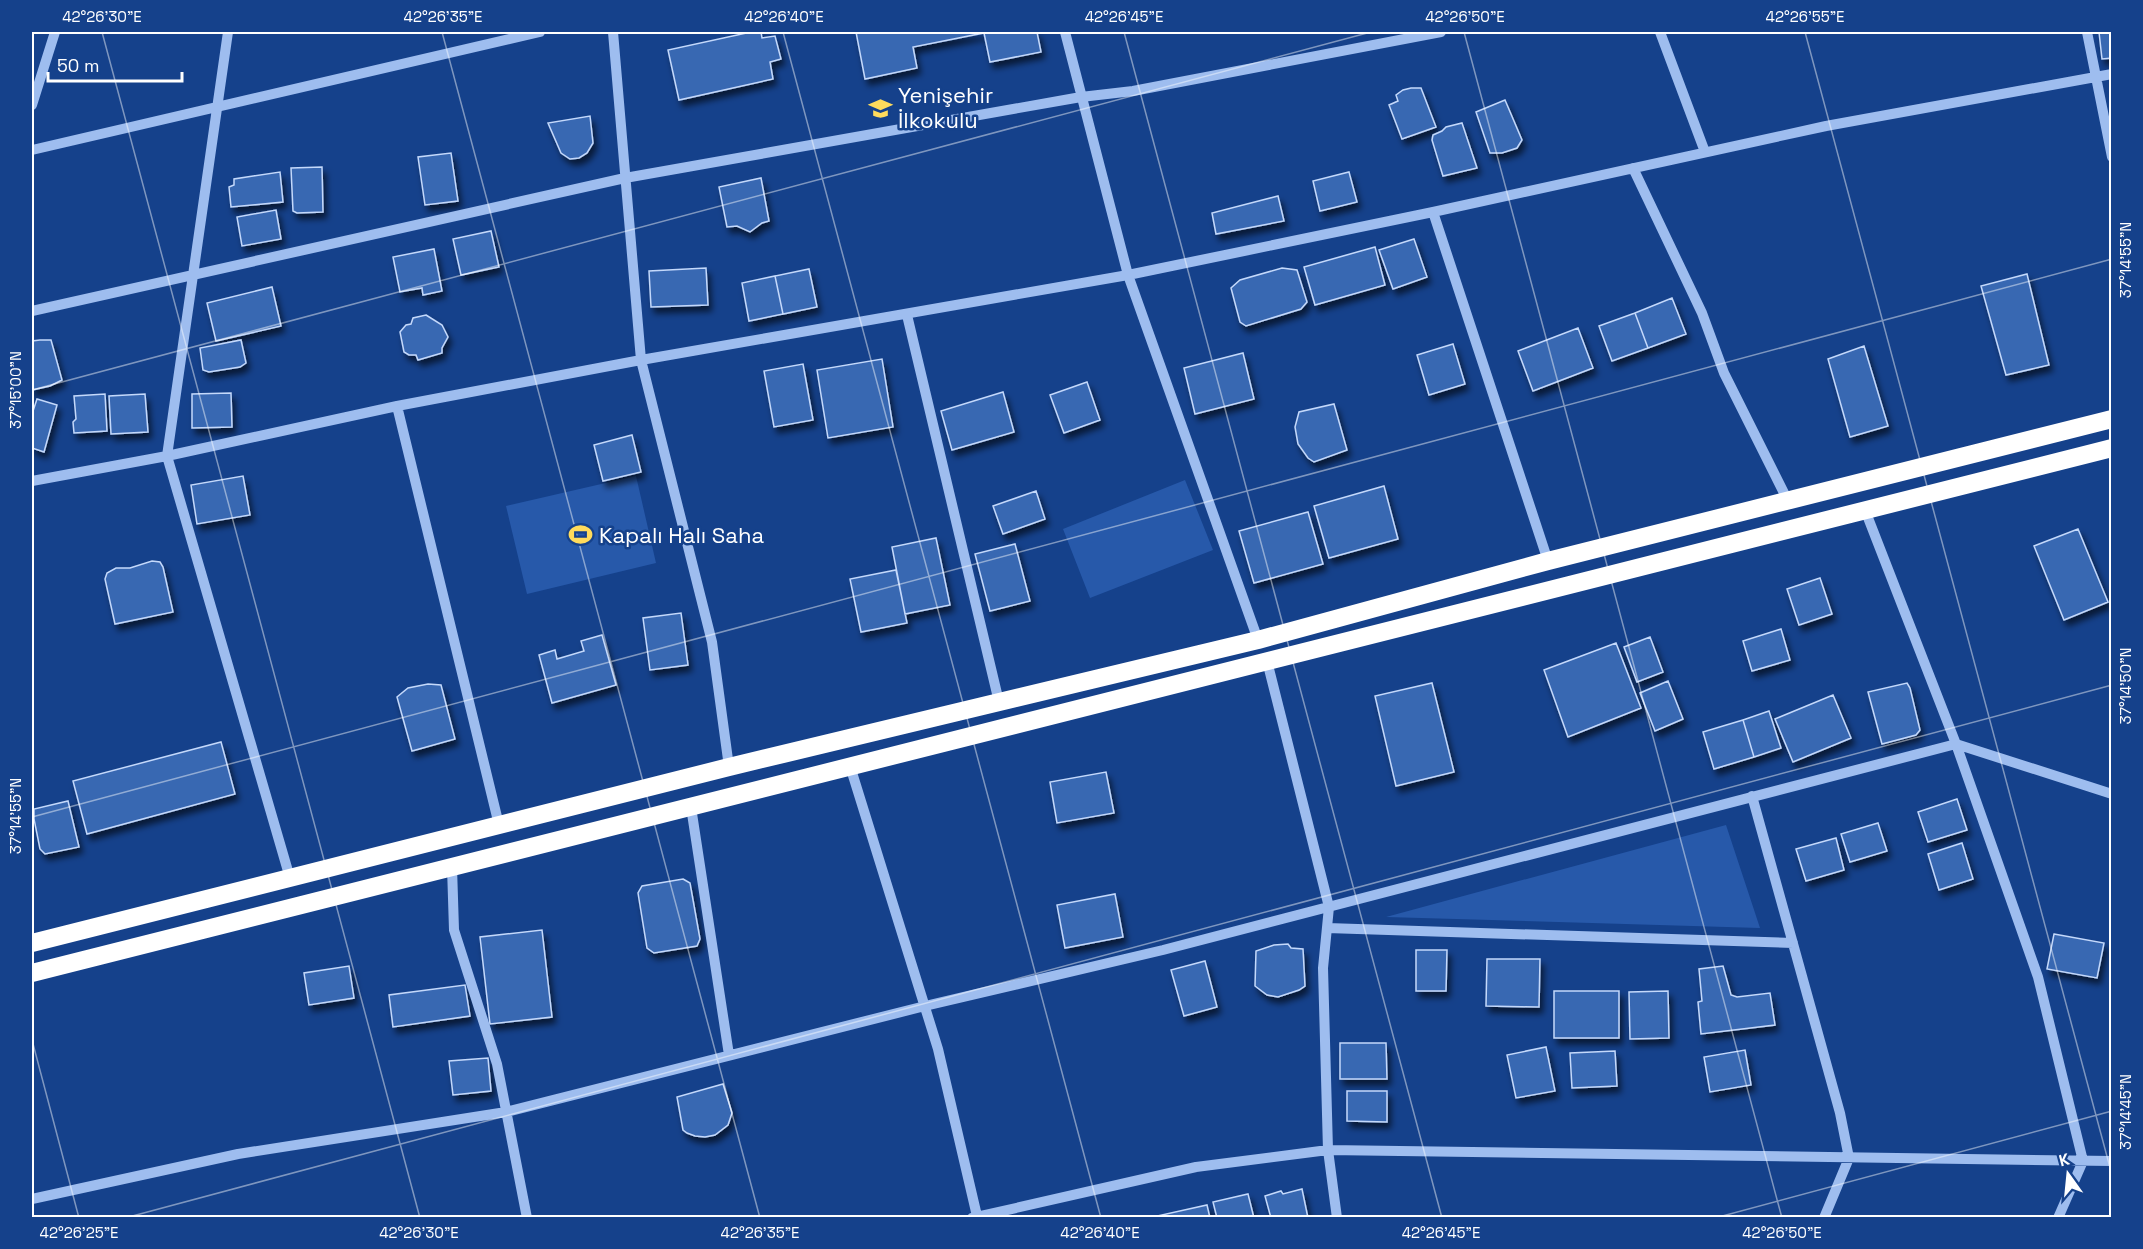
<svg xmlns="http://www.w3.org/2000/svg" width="2143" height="1249" font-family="'Space Grotesk',sans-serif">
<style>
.green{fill:#2759aa}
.building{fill:#3967b2;stroke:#c4d9fb;stroke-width:1.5;filter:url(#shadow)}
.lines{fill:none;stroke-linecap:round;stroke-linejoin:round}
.minor{stroke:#9ebdef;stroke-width:10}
.highway{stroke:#fff;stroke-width:18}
.ticks{fill:none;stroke:#fff;stroke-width:1.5;stroke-opacity:0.45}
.labels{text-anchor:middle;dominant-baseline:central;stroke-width:5;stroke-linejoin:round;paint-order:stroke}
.poi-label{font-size:22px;fill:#fff;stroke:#15418b;text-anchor:start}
.neatline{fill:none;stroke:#fff;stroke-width:2}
.ticks-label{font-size:15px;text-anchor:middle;fill:#fff}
</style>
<defs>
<filter id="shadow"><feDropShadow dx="3.5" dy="6" stdDeviation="3" flood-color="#0009"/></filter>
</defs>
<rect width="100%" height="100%" fill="#15418b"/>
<path class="green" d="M636,476L656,563L527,594L506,506Z
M1185,480L1213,550L1090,598L1063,529Z
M1726,825L1760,928L1386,917Z"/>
<path class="building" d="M751,32H761L762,38L775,36L781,59L770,62L773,79L679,100L668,50Z
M856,32H1037L1041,52L990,62L984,33L913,47L917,68L865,79Z
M2099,32H2112V58L2102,59Z
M1411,88H1421L1436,127L1402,139L1389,105L1398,101L1396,95L1403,90Z
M1505,100L1522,140L1517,148L1502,153H1490L1476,112Z
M590,116L593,143L587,153L579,158L570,159L561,153L548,123Z
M1462,123L1477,168L1443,176L1432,140L1433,135L1442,131L1446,127Z
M451,153L458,201L425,205L418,157Z
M322,167L323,212L297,213L293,211L291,168Z
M280,172L283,202L231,207L229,187L234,185V179Z
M1349,172L1357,202L1320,211L1313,181Z
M761,178L769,221L762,223L750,232L737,226L727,227L719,187Z
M1278,196L1284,221L1216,234L1212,213Z
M276,210L281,239L242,246L237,217Z
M491,231L499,267L461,275L453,239Z
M1414,239L1427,277L1393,289L1379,250Z
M1375,247L1385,285L1315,305L1304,267Z
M434,249L442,291L423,295L422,288L400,292L393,257Z
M706,268L708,305L651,307L649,271Z
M1282,268L1297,270L1307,302L1301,309L1246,326L1240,322L1231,288L1240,280Z
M809,269L817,307L783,314L775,276Z
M2027,274L2049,365L2006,375L1981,286Z
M775,276L783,314L749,321L742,283Z
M272,287L281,326L216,341L207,303Z
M1672,298L1686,334L1648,348L1635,313Z
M1635,313L1648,348L1612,361L1599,326Z
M426,315L442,325L448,337L442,348V353L418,360L416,355H409L404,352L400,332L406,325L411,324L413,318Z
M1578,328L1593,368L1533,391L1518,351Z
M40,340H51L62,380L50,386L32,390V341Z
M241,340L246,363L240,367L209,372L203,370L200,348Z
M1453,344L1465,384L1429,395L1417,355Z
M1864,346L1888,426L1850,437L1828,359Z
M1243,353L1254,399L1195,414L1184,368Z
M882,359L893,427L828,438L817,370Z
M803,364L813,420L774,427L764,371Z
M1087,382L1100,420L1064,433L1050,395Z
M1003,392L1014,432L952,450L941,411Z
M231,393L232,427L192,428V394Z
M105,394L107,431L74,433L73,422L76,419L74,396Z
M145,394L148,432L111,434L109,396Z
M37,399L57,405L44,452L32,448V414Z
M1334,404L1347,450L1314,462L1308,458L1298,444L1295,427L1299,412Z
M632,435L641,472L603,481L594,445Z
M243,476L250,515L197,524L191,485Z
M1384,486L1398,539L1329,558L1314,506Z
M1036,491L1045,519L1003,534L993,506Z
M1308,512L1323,564L1254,583L1239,531Z
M2078,529L2108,602L2064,620L2034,546Z
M936,538L950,605L905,614L892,547Z
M1015,544L1030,601L990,611L975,554Z
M152,561L160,562L163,567L173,612L115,624L105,579L107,573L116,568H130Z
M896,570L907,623L861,632L850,579Z
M1820,578L1832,614L1799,625L1787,589Z
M681,613L688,665L650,670L643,618Z
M1781,629L1790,660L1752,671L1743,641Z
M602,635L616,685L552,703L539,655L555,650L557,659L584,651L581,641Z
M1650,637L1663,672L1637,682L1624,647Z
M1616,643L1641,708L1568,737L1544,670Z
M1668,681L1683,719L1655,731L1640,693Z
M1432,683L1454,772L1396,786L1375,696Z
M1907,683L1910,688L1920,730L1916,735L1882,744L1868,692Z
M428,684L441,685L455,739L412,751L397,697L408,688Z
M1833,695L1851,738L1793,762L1775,719Z
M1769,711L1781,748L1754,757L1743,720Z
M1743,720L1754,757L1714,769L1703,732Z
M221,742L235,794L87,834L73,781Z
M1106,772L1114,813L1057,823L1050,782Z
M1957,799L1967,830L1928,842L1918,812Z
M68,801L79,847L45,854L40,849L34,819V809Z
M1878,823L1887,851L1850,862L1841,834Z
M1836,838L1844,870L1806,881L1796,849Z
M1962,843L1973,879L1939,890L1928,854Z
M683,879L690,883L700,939L697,946L654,953L647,948L638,893L642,886Z
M1115,894L1123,937L1065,948L1057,905Z
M542,930L552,1017L490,1024L480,937Z
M2054,934L2104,943L2097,978L2047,969Z
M1288,944L1291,948L1303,949L1305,986L1299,990L1278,997L1267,995L1255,986L1256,951L1274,945Z
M1416,950H1447L1446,991H1416Z
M1487,959H1540L1539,1007L1486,1006Z
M1205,961L1217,1007L1184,1016L1171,970Z
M349,966L354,998L309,1005L304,973Z
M1723,966L1731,995L1737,997L1770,993L1775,1025L1701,1034L1698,1002L1702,1001L1699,969Z
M465,985L470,1016L393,1027L389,995Z
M1554,991H1619V1038H1554Z
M1668,991L1669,1038L1630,1039L1629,992Z
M1340,1043H1386L1387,1079H1340Z
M1546,1047L1555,1091L1516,1098L1507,1055Z
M1745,1050L1751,1085L1710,1092L1704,1057Z
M1615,1051L1617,1086L1572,1088L1570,1053Z
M488,1058L491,1091L453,1095L449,1061Z
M723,1084L732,1113L728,1125L715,1135L705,1137L695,1136L687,1133L683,1130L677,1097Z
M1347,1091H1387V1122L1347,1121Z
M1302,1189L1308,1218H1271L1265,1196L1281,1191L1283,1194Z
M1248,1194L1254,1218H1217L1213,1202Z
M1207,1205L1210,1218H1157V1216Z"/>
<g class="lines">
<path class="minor" d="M228,32L167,456L290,878
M613,32L641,360L712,642L729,767
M1065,32L1128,275L1258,640
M1660,32L1705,152
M2087,32L2112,157
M32,105L55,32
M32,150L540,32
M1633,168L1702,313L1724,373L1788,501
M1433,212L1548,561
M32,311L625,178L1081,97L1133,91L1441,32
M907,315L999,702
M397,406L499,825
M32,481L167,456L397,406L641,360L1128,275L1433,212L1826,126L2112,74
M1865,510L1956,744L2038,977L2083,1161L2058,1218
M1267,661L1329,907L1323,968L1328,1150L1337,1218
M850,766L938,1049L977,1216
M1752,796L1840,1113L1849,1158L1824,1218
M691,807L729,1055
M452,867L454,930L497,1064L527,1218
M1327,928L1793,943
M32,1199L238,1154L506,1112L925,1006L1163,950L1956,744L2112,794
M972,1218L1196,1167L1328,1150L2112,1161"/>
<path class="highway" d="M32,943L729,767L1258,640L1548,561L2112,419
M32,973L2112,448"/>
</g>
<path class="ticks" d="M102,32L420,1218M442,32L760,1218M783,32L1101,1218M1124,32L1442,1218M1464,32L1782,1218M1805,32L2112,1175M32,390L1371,32M32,817L2112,259M32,1040L79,1218M125,1218L2112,685M1715,1218L2112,1111"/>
<defs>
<symbol id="school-bare" viewBox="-9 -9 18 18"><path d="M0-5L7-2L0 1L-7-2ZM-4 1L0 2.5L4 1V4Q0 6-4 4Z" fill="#ffdb5c" stroke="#15418b" stroke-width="2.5" paint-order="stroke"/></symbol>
<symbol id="stadium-bare" viewBox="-9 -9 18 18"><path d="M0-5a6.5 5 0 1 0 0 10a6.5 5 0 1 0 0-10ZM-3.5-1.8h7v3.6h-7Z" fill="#ffdb5c" stroke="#15418b" stroke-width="2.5" paint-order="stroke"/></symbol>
</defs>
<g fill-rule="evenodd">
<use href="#school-bare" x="864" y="92" width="33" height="33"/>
<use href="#stadium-bare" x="564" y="518" width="33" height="33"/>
</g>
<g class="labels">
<g class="poi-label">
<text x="898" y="95">Yenişehir<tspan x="898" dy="25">İlkokulu</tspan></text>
<text x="599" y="535">Kapalı Halı Saha</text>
</g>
</g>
<rect width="2143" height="1249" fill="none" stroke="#15418b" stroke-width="66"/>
<g transform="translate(2068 1174) rotate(345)" stroke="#15418b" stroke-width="4.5" paint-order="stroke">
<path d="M0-4.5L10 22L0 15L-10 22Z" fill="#ffffff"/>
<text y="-9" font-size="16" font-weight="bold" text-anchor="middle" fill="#ffffff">K</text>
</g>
<path d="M48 72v9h134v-9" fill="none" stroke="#ffffff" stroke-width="3"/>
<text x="57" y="72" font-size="18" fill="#ffffff" stroke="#15418b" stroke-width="4.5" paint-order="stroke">50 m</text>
<rect x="33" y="33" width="2077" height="1183" class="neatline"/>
<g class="ticks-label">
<text x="102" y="22">42°26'30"E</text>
<text x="443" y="22">42°26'35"E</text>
<text x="784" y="22">42°26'40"E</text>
<text x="1124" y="22">42°26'45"E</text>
<text x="1465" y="22">42°26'50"E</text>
<text x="1805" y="22">42°26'55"E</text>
<text transform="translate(2126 260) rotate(-90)" y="5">37°14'55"N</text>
<text transform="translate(16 390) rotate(-90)" y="5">37°15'00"N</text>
<text transform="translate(2126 686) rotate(-90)" y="5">37°14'50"N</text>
<text transform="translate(16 816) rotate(-90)" y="5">37°14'55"N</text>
<text transform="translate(2126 1112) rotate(-90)" y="5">37°14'45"N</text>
<text x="79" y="1238">42°26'25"E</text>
<text x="419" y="1238">42°26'30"E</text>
<text x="760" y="1238">42°26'35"E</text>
<text x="1100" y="1238">42°26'40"E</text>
<text x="1441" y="1238">42°26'45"E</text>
<text x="1782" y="1238">42°26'50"E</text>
</g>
</svg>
